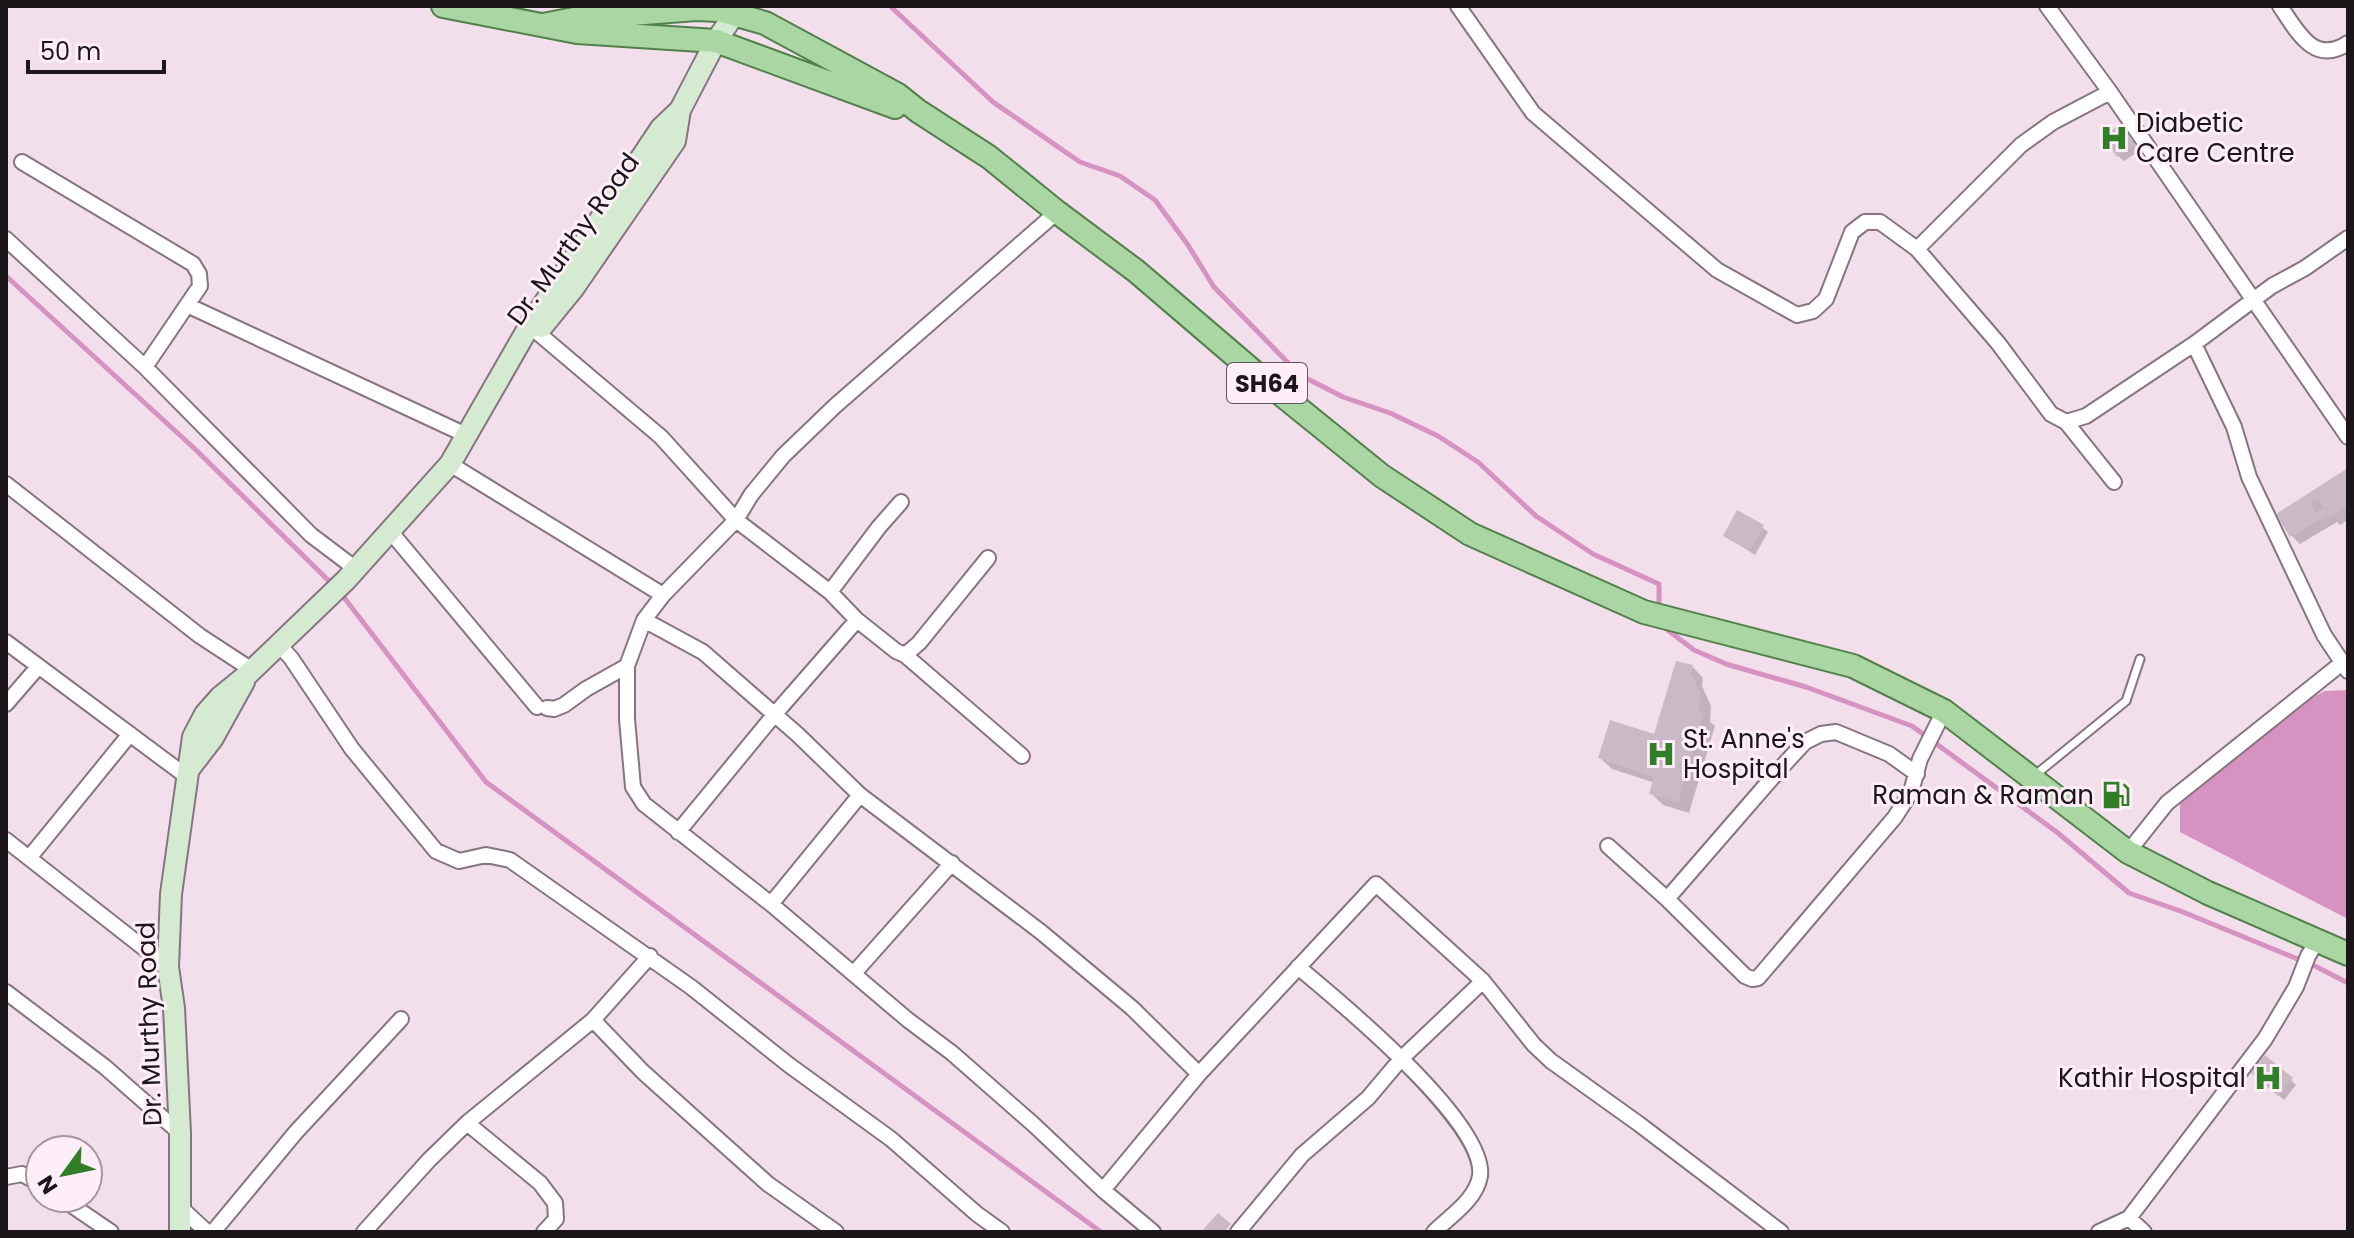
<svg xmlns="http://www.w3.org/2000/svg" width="2354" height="1238" font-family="Poppins,sans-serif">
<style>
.water{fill:#d692c1}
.shadow{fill:#0003}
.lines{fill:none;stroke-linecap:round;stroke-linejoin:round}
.stream{stroke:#d692c1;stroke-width:5}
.building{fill:#ccb9c6;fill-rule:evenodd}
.lane-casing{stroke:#867580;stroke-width:11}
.street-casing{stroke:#867580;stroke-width:18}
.secondary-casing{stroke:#867580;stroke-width:24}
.primary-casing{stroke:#52804b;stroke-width:26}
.lane{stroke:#fff;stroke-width:7}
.street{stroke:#fff;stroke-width:14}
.secondary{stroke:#d4ead1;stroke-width:20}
.primary{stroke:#a9d6a3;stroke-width:22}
.labels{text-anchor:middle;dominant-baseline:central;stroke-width:6;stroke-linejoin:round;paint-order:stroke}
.shield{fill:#feeef8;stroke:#60565d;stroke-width:2}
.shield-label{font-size:24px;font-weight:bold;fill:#1c151a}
.poi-label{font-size:26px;fill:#1c151a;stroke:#feeef8;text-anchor:start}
.street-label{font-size:26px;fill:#1c151a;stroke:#feeef8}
</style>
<rect width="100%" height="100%" fill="#f3dfec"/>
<path class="water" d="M2348,690V919L2180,832V799L2279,714L2325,691Z"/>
<path class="shadow" d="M2126,132L2139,151L2124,161L2118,156Z
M2348,471V520L2340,525L2337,522L2300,544L2292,536L2279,514Z
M1762,527L1768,532L1755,555L1725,536Z
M1692,666L1703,678L1702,686L1711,706L1710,722L1715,726L1689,813L1663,805L1652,794L1655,783L1612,769L1600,758L1655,737Z
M2258,1078L2291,1080L2296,1085L2284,1100Z"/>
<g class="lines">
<path class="stream" d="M890,6L993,102L1080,162L1120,176L1155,200L1188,245L1214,287L1300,375L1343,397L1390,413L1438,436L1478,462L1536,516L1593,554L1659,584V608
M6,276L195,449L332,584
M339,591L486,782L1101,1232
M1661,625L1694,650L1726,664L1806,687L1912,726L2058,833L2129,893L2183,912L2317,967L2348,983"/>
</g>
<path class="building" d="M2121,124L2135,145L2117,157L2103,136Z
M2348,468V506L2330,517L2328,515L2290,537L2276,514ZM2318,498L2324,508L2316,513L2310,503Z
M1737,510L1764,525L1750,551L1723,536Z
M1676,661L1693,665L1691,673L1700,693L1699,711L1704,712L1678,802L1649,794L1654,777L1598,758L1610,720L1654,734Z
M2265,1055L2293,1078L2278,1096L2251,1073Z
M1218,1213L1231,1224L1224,1232H1201Z"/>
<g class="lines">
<defs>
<path id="lane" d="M2034,776L2126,701L2140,659"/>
<path id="street" d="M1458,6L1533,113L1717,270L1797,315L1813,311L1826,299L1852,232L1865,222H1880L1917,249L1998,343L2051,414L2066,422L2086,416L2194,344L2234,427L2249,477L2324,635L2348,671
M2047,6L2110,92L2348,437
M2280,6C2297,31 2314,66 2348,43
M22,162L193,264L199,274L200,286L145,367
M1057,212L835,406L783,456L751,495L736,520L663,595L644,620L627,666V719L633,787L644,804L771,904L908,1020L952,1053L1033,1124L1103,1190L1153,1232
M6,239L145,367L311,535L356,569
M1917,249L2021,145L2053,122L2110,92
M187,305L466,435
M538,333L661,437L736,520L830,592L857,620L896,651L905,655L919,643L988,558
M2194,344L2272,286L2305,268L2348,238
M2066,422L2114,482
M450,464L663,595
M6,484L200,636L252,670
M390,531L537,707
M830,592L879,527L901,502
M644,620L703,652L797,734L860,795L1041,932L1132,1008L1199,1074
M6,642L186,776
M279,645L291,658L352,749L436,851L459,861L486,855L510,860L691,987L789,1065L891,1139L977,1214L1002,1232
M905,655L1022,756
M6,704L38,667
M547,708L554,709L564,705L586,689L627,666
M678,832L774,715L857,620
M6,840L168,967
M1608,846L1667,899L1745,976L1752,979L1758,978L1895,817L1911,792L1920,759L1944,711
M2128,852L2167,803L2342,663
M29,858L130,734
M1667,899L1779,770L1805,742L1821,734L1836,732L1889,754L1917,774
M771,904L860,795
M1298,967C1339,1001 1487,1123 1480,1176C1476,1200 1450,1216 1434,1232
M854,973L952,863
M6,992L105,1067L180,1133
M593,1020L643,1072L768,1184L836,1232
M467,1123L540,1183L555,1203L556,1219L544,1232
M6,1177L22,1174L40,1184
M1103,1190L1199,1074L1376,884L1483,981L1534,1045L1551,1061L1639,1124L1781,1232
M61,1198L111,1232
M180,1207L207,1232
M2129,1218L2144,1232
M213,1232L296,1132L401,1019
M364,1232L429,1160L467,1123L593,1020L650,956
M1238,1232L1302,1155L1368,1098L1401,1059L1483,981
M2099,1232L2129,1218L2265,1039L2296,987L2308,956L2317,941"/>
<path id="secondary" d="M542,327L573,289L675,141L680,110L716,41L740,6
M190,768L213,738L244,682
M180,1232V1133L174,1008L168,967L171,894L193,737L205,714L220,697L247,675L346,580L450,464L531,323L661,128L680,110"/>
<path id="primary" d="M443,6L577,32L716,41L895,107
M543,25L579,18L696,9L719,10L765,23L898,95L918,111L989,157L1057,212L1136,271L1261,378L1382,476L1470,534L1644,612L1853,666L1944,711L2128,852L2208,893L2348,954"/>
</defs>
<use href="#lane" class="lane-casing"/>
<use href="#street" class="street-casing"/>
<use href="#secondary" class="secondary-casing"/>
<use href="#primary" class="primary-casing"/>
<use href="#lane" class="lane"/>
<use href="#street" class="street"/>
<use href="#secondary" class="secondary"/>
<use href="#primary" class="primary"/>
</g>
<defs>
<symbol id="hospital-bare" viewBox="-9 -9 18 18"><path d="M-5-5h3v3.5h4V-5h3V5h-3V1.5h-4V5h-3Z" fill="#307f28" stroke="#feeef8" stroke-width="2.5" paint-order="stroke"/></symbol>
<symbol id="fuel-bare" viewBox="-9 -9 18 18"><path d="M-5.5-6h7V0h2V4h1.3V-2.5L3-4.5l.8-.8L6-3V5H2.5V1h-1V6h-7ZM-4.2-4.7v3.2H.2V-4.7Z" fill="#307f28" stroke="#feeef8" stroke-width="2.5" paint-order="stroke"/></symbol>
</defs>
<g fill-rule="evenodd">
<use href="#hospital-bare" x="2094" y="118" width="40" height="40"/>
<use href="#hospital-bare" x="1641" y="734" width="40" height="40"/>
<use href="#fuel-bare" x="2096" y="775" width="40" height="40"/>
<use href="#hospital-bare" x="2248" y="1058" width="40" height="40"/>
</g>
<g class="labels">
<rect class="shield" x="1227" y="363" width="80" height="40" rx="6"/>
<g class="shield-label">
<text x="1267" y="383">SH64</text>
</g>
<g class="poi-label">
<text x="2136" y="123">Diabetic<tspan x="2136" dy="30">Care Centre</tspan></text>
<text x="1683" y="739">St. Anne's<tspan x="1683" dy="30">Hospital</tspan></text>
<text x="2094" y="795" text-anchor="end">Raman &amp; Raman</text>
<text x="2246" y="1078" text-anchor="end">Kathir Hospital</text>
</g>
<g class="street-label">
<text transform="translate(573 239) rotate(-54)">Dr. Murthy Road</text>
<text transform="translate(149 1024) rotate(-92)">Dr. Murthy Road</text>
</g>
</g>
<rect width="2354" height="1238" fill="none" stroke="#1c151a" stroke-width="16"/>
<g transform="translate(64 1174) rotate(237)"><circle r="38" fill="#feeef8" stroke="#a4979f" stroke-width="2"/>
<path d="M0-6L14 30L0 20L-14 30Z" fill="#307f28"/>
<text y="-12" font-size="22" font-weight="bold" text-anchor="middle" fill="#1c151a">N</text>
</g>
<path d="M28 60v12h136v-12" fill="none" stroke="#1c151a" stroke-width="4"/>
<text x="40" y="60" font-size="24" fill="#1c151a" stroke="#feeef8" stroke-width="6" paint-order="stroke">50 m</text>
</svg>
